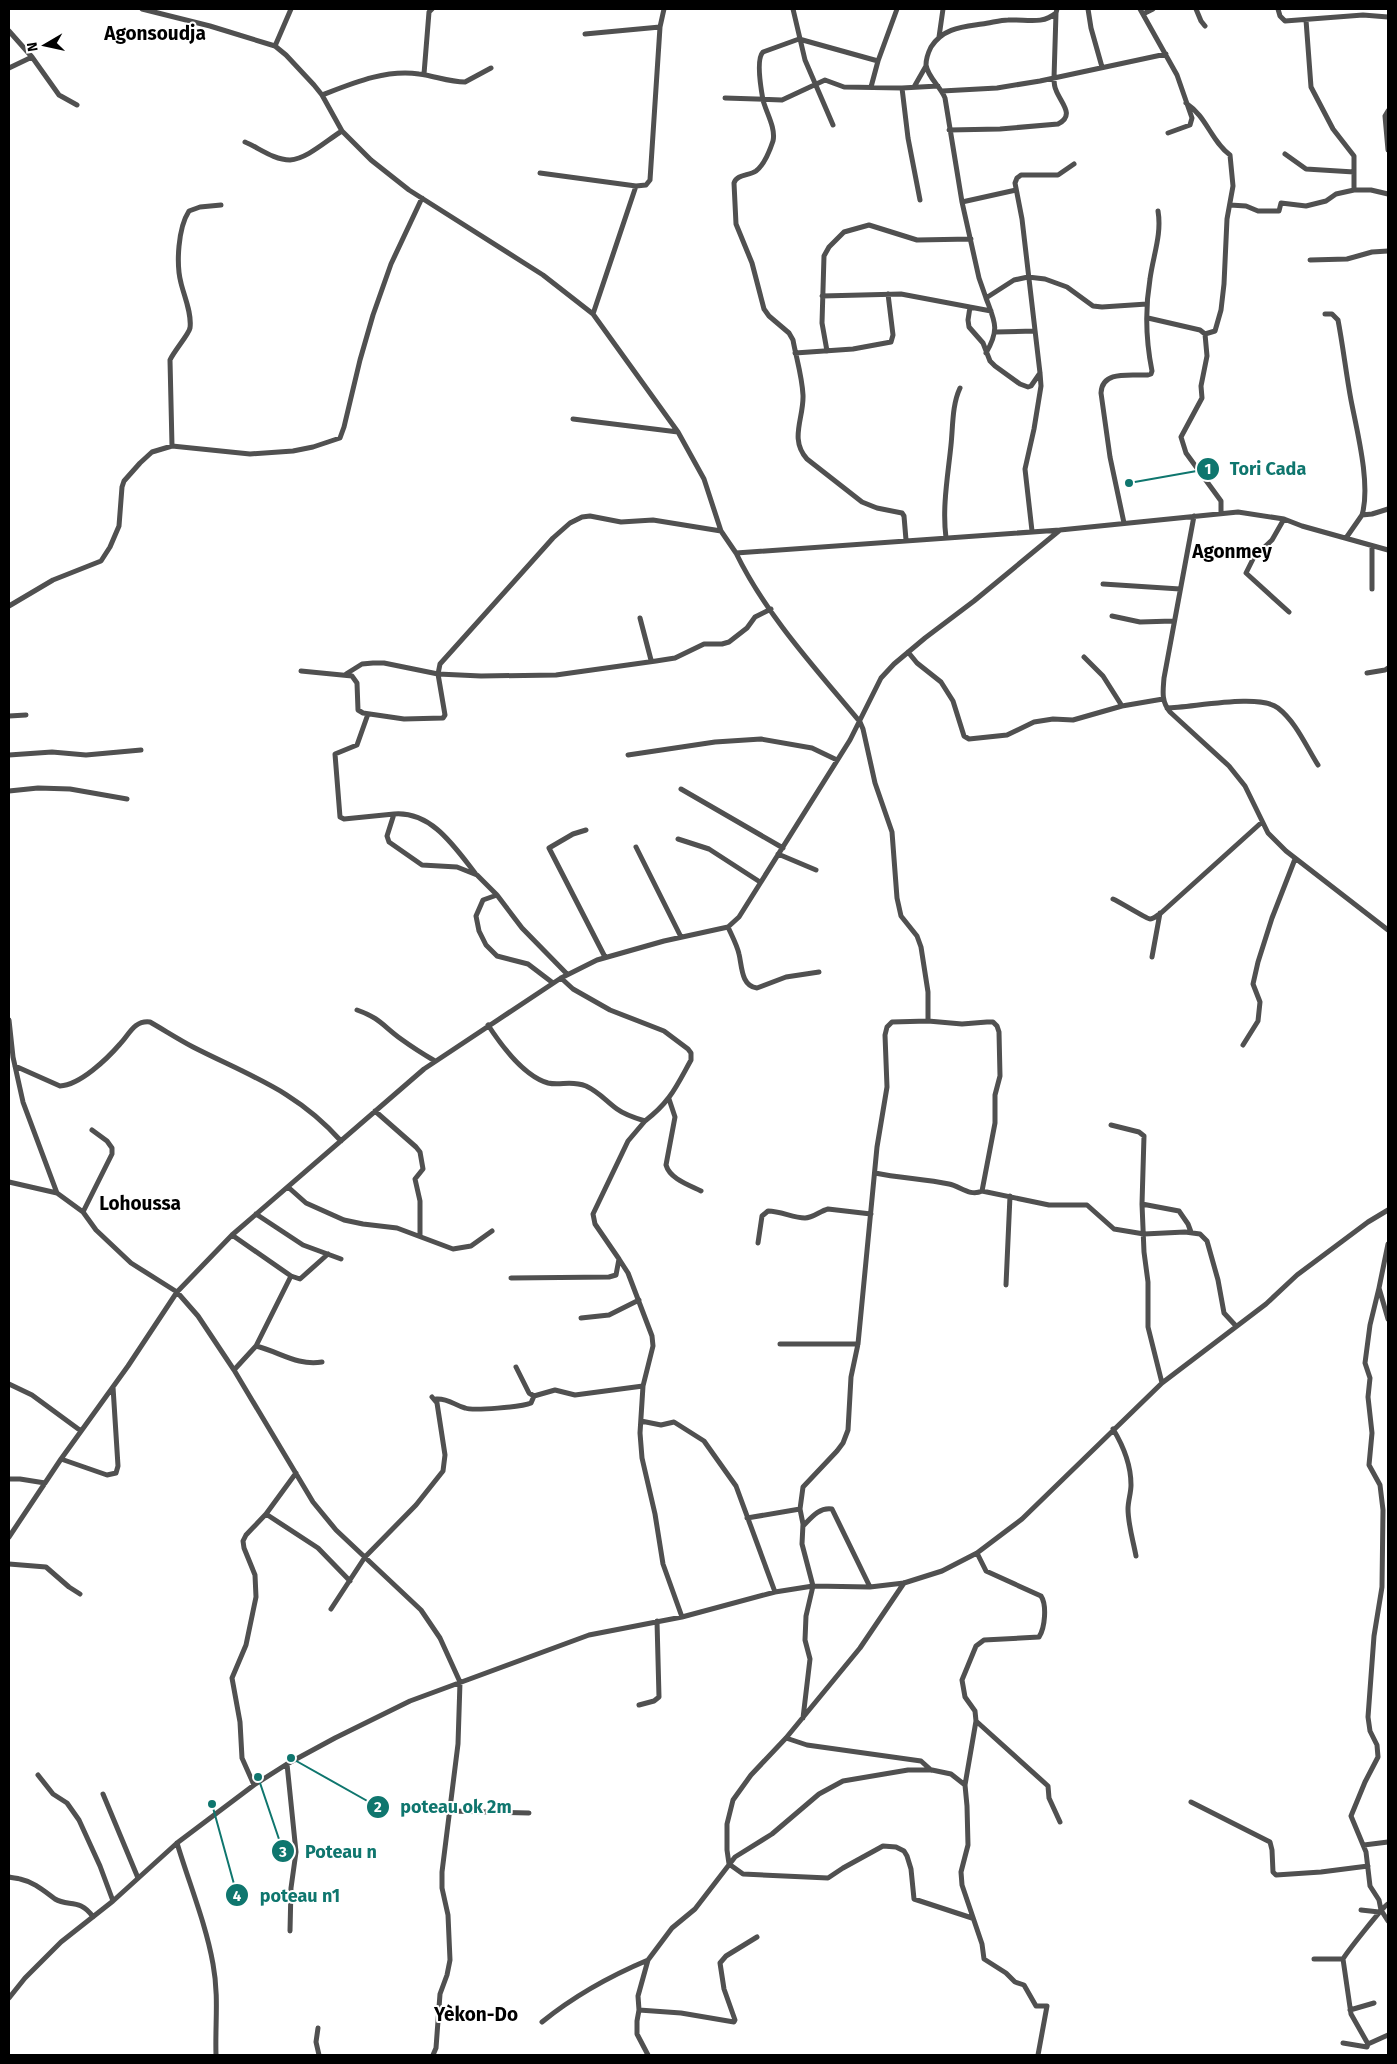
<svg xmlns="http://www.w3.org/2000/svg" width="1397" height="2064" font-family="'Fira Sans',sans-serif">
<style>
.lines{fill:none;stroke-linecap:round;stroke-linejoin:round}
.street{stroke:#505050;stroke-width:5}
.labels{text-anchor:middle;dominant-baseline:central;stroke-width:4;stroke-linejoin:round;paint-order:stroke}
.quarter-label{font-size:19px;font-weight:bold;fill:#000;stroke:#fff}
.leader{fill:none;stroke:#0f766e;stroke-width:2}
.callout-dot{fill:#0f766e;stroke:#fff;stroke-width:2}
.mark-label{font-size:15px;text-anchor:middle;font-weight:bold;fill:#fff}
.callout-label{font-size:18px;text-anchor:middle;font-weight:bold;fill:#0f766e;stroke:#fff;stroke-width:4;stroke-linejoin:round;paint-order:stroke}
</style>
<rect width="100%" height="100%" fill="#fff"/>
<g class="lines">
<path class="street" d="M142,9L210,26L275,46L286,55L314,85L322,95L342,131L371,160L409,190L543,275L593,314L678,432L704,479L721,531L736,553L1060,530
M793,9L805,60L833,125
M897,9L878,61L799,39L763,52C756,59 761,89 763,100C766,112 776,128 773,141C770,150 764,165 756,171C749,176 737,174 734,183L736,224L752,263L764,309L769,316L789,333L793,340C796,357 802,376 803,395C804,418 789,439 807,459L862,502L877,508L902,513L904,516L906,540
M1057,9L1056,13C1042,25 1026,19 1008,20C1000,20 991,23 982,24C962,27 943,28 931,47C928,53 926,59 926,65C928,78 941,87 945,98L962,202L979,278L986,298L1014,280L1028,277L1045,279L1067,287L1093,306L1102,307L1147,304
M1088,9L1091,28L1102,67
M1140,9L1177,75L1192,118L1190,125L1168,133
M1196,9L1201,21L1205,26
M1278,9L1280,16L1285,21L1363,15L1388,17
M1143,14L1153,9
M1306,20L1311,87L1333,129L1354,156V190H1371L1388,194
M9,31L32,57L59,95L77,105
M585,34L660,27
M939,37L943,9
M275,46L291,9
M9,68L32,57
M424,74L429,12L432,9
M871,87L878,61
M914,87L926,66
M902,88L908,138L920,200
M942,91L997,88L1040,81L1166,54
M322,95C353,83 386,69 419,74C435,76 449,82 465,82L491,68
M725,98L782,100L825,80L844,87L902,88L938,86
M1186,103C1207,117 1211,141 1230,155L1233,186L1227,219L1224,284L1221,310L1215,331L1205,334
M949,130L1000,129L1058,124C1076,115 1060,102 1056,90C1054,86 1054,82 1054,78L1056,13
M245,142C259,148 274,160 290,160C307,159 327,140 342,131
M1388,150L1385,116L1388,111
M1285,154L1306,169L1354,172
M540,173L636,186L646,185L650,180L660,27L664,9
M962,202L1016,190
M1230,205L1246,206L1258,211H1279L1281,203L1306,206L1326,201L1336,194L1354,190
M1310,260L1347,259L1372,252L1388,251
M822,296L901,294L991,311
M986,298C995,322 1000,329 986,353
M970,307L968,320L969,327L983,343L990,361L995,366L1020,384L1028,387L1031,386L1040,373
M593,314L636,186
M1325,314H1332L1338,320C1343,346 1346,373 1351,400C1357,431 1371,485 1362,515
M1148,318L1200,330L1205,334L1207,356L1201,386L1202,398L1181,437L1186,453L1221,501V513
M996,332L1035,331
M827,351L822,323L824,256L829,247L844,232L869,225L917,240L971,239
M795,353L853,349L891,342L893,335L888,294
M573,419L678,432
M172,446L170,360C174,351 189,334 190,328C192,313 184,296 181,283C176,264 178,228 189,211L200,207L221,205
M1194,516L1164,678C1163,691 1161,701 1170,712L1229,766L1245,786L1268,833L1286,851L1388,930
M1284,519L1272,540L1254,557L1246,573L1289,612
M1124,523L1110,457L1101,393C1102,370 1130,376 1148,375L1151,374L1152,371C1146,341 1145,309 1150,279C1153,256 1162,234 1158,211
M1032,531L1025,469L1034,429L1041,386L1040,373L1022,219L1015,183L1017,178L1021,175H1058L1074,164
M946,538C942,507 948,475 951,445C953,426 952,405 960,388
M1346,538L1362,515L1372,514L1388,509
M736,553C766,615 816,669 860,722L863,729L875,783L892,832L897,898L901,916L917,936L921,947L928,992V1021
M1103,584L1180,589
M1372,589V546
M9,606L53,580L101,561L110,547L119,526L122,487L124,481L140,463L152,452L172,446L250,454L293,451L313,447L340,438L344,427L360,360L373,315L391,264L422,198
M1112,616L1140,622L1173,621
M640,618L651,660
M908,652L917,663L941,682L953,701L964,736L969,739L1007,735L1034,722L1053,719L1073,720L1122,706L1163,699
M1084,657L1103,676L1122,706
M301,671L352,676L357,683L358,710L363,713L404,719L443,718L445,715L438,674L440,664L553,538L570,523L582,517L590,516L621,522L653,520L721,531
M1367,673L1385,670L1388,668
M346,674L362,664L373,663H384L438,674L481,676L556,675L656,661L675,658L704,644H722L729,642L747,628L755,617L771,609
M1167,708C1191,708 1259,693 1278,708C1296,722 1306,746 1318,765
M368,714L357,745L335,754L340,817L344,819L394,814L387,836L389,842L422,865L457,867L477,875L497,895L522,928L567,974
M9,716L26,715
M9,755L52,752L86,755L141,750
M628,755L715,742L761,739L812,748L837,760
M681,789L783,848
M9,791L38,788L70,789L127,799
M394,814C431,811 454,846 475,873
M586,830L573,834L549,848L605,957
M678,839L709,849L760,882
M636,847L681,937
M778,854L816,870
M497,895L483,900L476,916L479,931L486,945L497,956L528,964L553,983
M1113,899C1120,902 1147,919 1150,919C1154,919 1157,915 1161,913L1262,822
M728,927C732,936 737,945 739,954C742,966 741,986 757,988L786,977L819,972
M1152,957L1160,913
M357,1010C380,1018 383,1026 401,1039C412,1047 423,1054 435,1061
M9,1020L13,1057L23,1102L57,1193
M488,1025C501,1045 524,1076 548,1083C561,1086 570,1080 586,1086C599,1092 606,1101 617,1109C625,1115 635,1118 645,1121C670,1102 676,1087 691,1060V1053L688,1049L664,1031L610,1010L573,989L561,978
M1243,1045L1258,1021L1260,1002L1253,984L1258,962L1272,918L1295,859
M15,1066L60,1086C80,1085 107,1059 120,1044C129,1035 134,1020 150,1022C164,1030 178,1039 193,1047C250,1076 297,1091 341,1141
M669,1099L675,1117L666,1165C670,1179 689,1185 701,1191
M375,1111L416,1147L420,1152L423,1169L415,1179L420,1201V1236
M1111,1125L1139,1132L1144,1136L1142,1204L1144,1252L1148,1282V1327L1162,1383
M875,1173C899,1178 924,1179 949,1184C960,1186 970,1197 982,1191L1049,1205H1087L1114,1229L1144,1234L1185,1232L1200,1234L1207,1241L1218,1280L1224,1313L1236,1326
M9,1182L57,1193L83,1212L96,1230L131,1263L177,1292L198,1316L234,1370L313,1502L336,1530L421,1610L440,1638L460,1682L458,1744L442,1872V1888L448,1915L450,1960L447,1975L440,1994L436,2048L433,2055
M288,1187L306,1203L344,1220L363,1224L397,1228L453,1249L471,1246L492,1231
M1142,1204L1179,1211L1188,1224L1191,1232
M83,1212L112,1154V1148L107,1141L92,1130
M256,1214L303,1245L341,1259
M232,1235L291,1276L256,1346L234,1370
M758,1243L762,1216L768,1211C781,1211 793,1218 805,1218C813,1218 820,1211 828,1209L871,1214
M1388,1244L1379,1288L1388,1319
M619,1259L628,1273L652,1336L653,1346L643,1386L640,1433L642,1458L655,1514L663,1564L682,1617
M291,1276L300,1279L328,1254
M511,1278L609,1277L616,1275L619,1259L595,1224L593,1214L628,1141L645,1121
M1006,1285L1010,1196
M1379,1288L1370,1325L1365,1363L1370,1378L1368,1397L1372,1433L1369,1465L1380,1485L1383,1510L1382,1587L1374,1636L1368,1717L1370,1731L1377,1745L1378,1757L1365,1782L1351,1816L1366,1852L1370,1886L1379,1900L1381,1910L1388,1921
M581,1318L609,1315L639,1300
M780,1344H858
M256,1346C280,1352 297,1366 322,1362
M516,1367L529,1393L534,1396L555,1390L575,1395L643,1386
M9,1384L32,1395L81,1431
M436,1399C448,1398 454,1405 465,1408C473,1411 522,1407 531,1403L534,1396
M641,1421L661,1425L674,1422L704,1441L736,1486L775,1592
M1113,1429C1124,1447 1131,1464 1131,1485C1131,1493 1128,1501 1128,1509C1128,1524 1133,1540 1136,1556
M61,1459L107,1475L116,1473L118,1466L113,1387
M9,1479H20L45,1483
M266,1514L318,1548L350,1581
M747,1518L800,1509
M803,1526C811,1518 819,1507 832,1509L870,1587
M9,1537L61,1459L128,1366L177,1292L232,1235L424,1069L561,978L597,960L664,941L728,927L739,917L850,740L881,678L894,664L925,638L974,601L1060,530L1238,512L1284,519L1302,526L1388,550
M977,1553L986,1571L1041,1596C1047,1605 1045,1628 1039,1637L984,1640L976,1646L962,1680L965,1697L975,1711L976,1721L965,1785L967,1806L968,1845L961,1872L962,1885L982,1944L984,1959L1006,1973L1015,1982L1024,1985L1036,2006H1047L1038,2055
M9,1564L46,1567L69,1587L80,1594
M904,1583L860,1648L786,1738L751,1775L733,1800L727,1824V1850L729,1864L743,1874L828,1878L843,1868L883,1846L896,1847L904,1851L907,1856L911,1869L914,1899L972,1918
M331,1609L365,1557L416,1505L443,1471L445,1455L437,1403L432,1397
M639,1705L654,1701L659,1697L657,1621
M803,1718L810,1659L805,1640L806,1616L813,1586L802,1544L803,1524L800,1509L803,1487L837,1451L843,1443L848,1430L851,1377L858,1344L877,1147L887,1087L885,1035L887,1027L892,1022L928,1021L962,1024L987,1022H993L997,1026L999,1032L1000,1076L995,1095V1123L982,1191
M976,1721L1048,1786L1049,1798L1060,1822
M786,1738L807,1745L921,1761L931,1770
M287,1764L296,1852L291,1888L290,1931
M38,1775L53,1794L67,1803L79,1820L100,1866L113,1901
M254,1785L242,1758L240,1722L232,1678L246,1645L256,1597L255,1575L244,1548L243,1541L246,1535L266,1514L296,1473
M103,1794L138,1878
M1191,1802L1270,1842L1272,1850L1273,1872L1276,1875L1321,1872L1368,1866
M450,1811L529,1813
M177,1843C189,1883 206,1924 213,1964C219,1996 215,2024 216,2055
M1364,1845L1388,1842
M9,1877C13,1878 17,1878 20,1879C34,1882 44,1891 55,1899C68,1907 80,1898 93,1917
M1361,1910L1379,1912
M1314,1959H1343
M9,1998L25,1978L61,1942L113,1901L177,1843L254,1785L287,1764L335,1738L410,1701L589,1635L682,1617L775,1592L813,1586L870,1587L904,1583L942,1571L977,1553L1022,1519L1162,1383L1266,1304L1297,1275L1368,1222L1388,1210
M639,2010L681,2013L734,2022L735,2020L724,1989L720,1963L726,1956L757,1937
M1350,2010L1374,2003
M542,2022C574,1996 610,1976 648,1960
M318,2028L316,2042L319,2055
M1343,2043L1367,2047L1368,2044L1388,2035
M1368,2044L1351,2014L1343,1959C1347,1952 1384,1905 1388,1904
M648,2055L637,2034V2021L639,2010L638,1996L648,1960L672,1928L695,1909L735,1857L772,1834L819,1794L843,1781L908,1770H932L951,1774L965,1785"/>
</g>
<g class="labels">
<g class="quarter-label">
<text x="155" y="33">Agonsoudja</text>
<text x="1232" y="551">Agonmey</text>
<text x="140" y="1203">Lohoussa</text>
<text x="476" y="2014">Yèkon-Do</text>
</g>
</g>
<path class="leader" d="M1129 483L1208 469M291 1758L378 1807M258 1777L283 1851M212 1804L237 1895"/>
<g class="callout-dot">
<circle cx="1129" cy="483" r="5"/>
<circle cx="291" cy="1758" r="5"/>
<circle cx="258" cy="1777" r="5"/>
<circle cx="212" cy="1804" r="5"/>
<circle cx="1208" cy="469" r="12"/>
<circle cx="378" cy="1807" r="12"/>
<circle cx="283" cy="1851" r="12"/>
<circle cx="237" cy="1895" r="12"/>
</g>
<g class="mark-label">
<text x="1208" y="474">1</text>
<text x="378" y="1812">2</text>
<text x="283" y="1857">3</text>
<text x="237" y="1901">4</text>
</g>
<g class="callout-label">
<text x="1268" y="475">Tori Cada</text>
<text x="456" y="1813">poteau ok 2m</text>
<text x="341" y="1858">Poteau n</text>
<text x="300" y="1902">poteau n1</text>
</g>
<rect width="1397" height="2064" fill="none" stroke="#000000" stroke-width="20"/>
<g transform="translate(45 45) rotate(261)" stroke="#ffffff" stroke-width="4" paint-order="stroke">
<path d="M0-4L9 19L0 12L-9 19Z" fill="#000000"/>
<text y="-8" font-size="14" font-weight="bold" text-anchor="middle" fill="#000000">N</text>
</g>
</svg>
